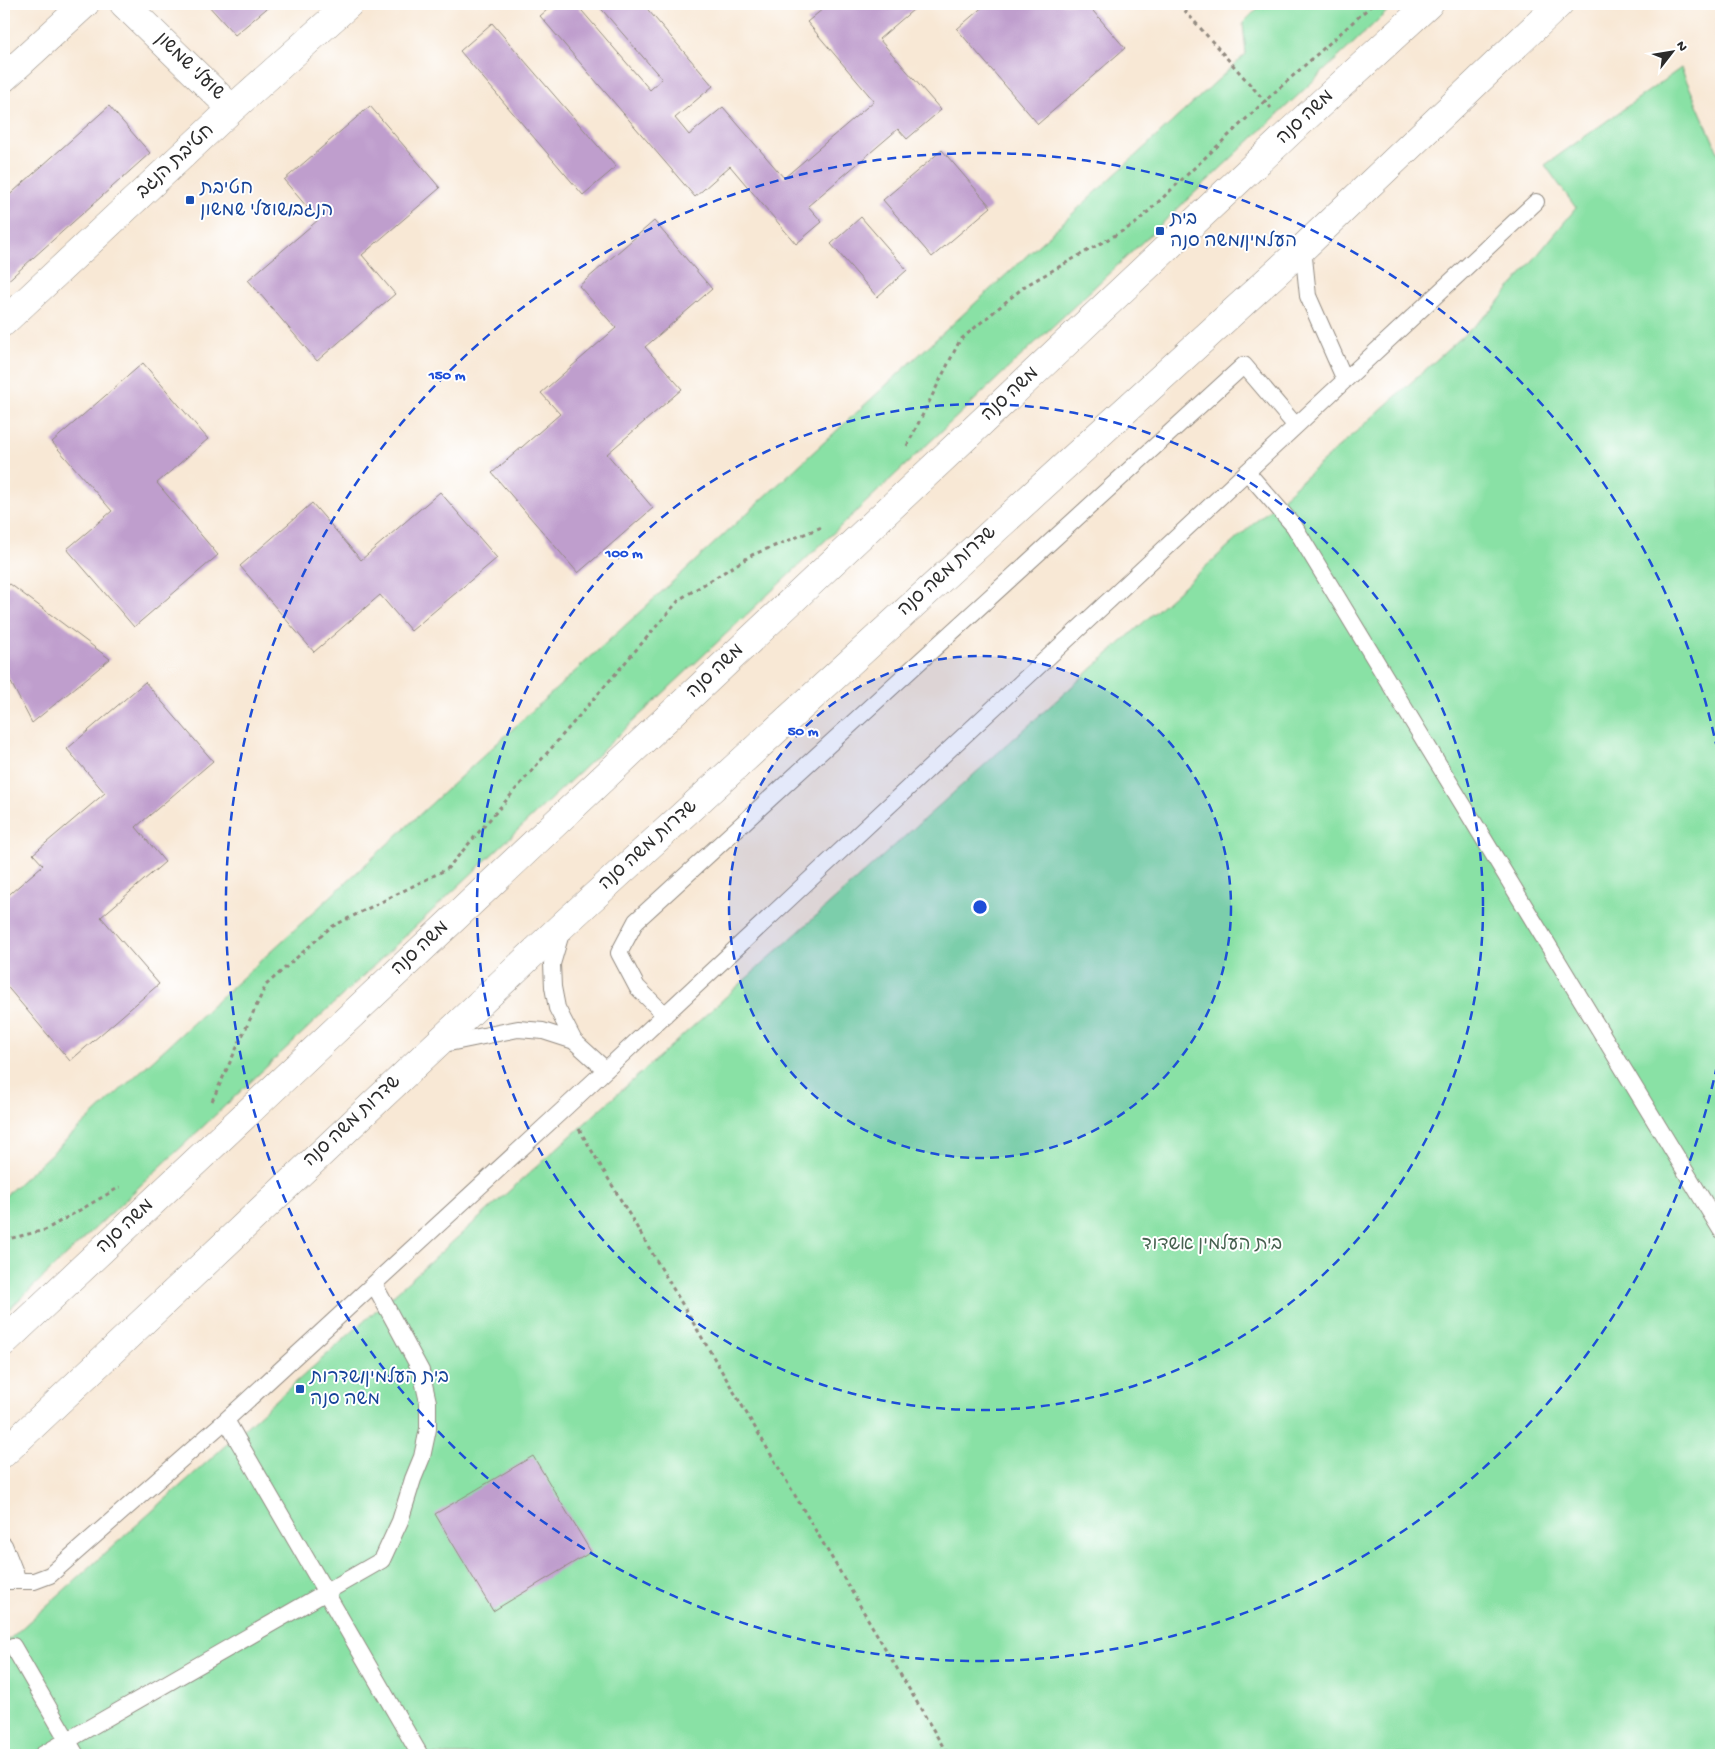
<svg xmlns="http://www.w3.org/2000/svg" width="1725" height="1759" font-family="'Gochi Hand','Playpen Sans Hebrew',sans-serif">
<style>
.green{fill:#89e1a5;stroke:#5a8668}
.building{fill:#bf9ecd}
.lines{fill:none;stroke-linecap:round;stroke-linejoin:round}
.lane-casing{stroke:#928a80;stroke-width:18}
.street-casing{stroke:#928a80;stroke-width:29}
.secondary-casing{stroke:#928a80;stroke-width:29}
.path{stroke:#928a80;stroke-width:3;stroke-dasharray:4 4;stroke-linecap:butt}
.lane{stroke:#fff;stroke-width:16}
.street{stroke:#fff;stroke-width:28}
.secondary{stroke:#fff;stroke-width:28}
.ring{fill:none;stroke:#1d4ed8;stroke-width:2.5;stroke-dasharray:9 6}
.transit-dot{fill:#1a4fb4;stroke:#fff;stroke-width:2}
.labels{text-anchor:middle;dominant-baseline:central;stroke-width:4;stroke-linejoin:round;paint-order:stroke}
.street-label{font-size:19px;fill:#2b2b2b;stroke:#fff}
.transit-label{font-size:19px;fill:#164399;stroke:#fff;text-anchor:start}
.park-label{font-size:19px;fill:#476250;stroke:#fff}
.centre{fill:#1d4ed8;stroke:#fff;stroke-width:2.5}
.ring-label{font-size:15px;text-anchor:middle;font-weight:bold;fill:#1d4ed8;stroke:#fff;stroke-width:4;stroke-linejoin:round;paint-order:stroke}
</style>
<rect width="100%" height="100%" fill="#fff"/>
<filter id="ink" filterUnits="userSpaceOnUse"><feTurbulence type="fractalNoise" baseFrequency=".02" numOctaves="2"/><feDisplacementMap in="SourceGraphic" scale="10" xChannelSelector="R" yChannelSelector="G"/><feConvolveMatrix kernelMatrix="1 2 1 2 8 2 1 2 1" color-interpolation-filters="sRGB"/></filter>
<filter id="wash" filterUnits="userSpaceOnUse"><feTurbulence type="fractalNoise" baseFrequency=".0096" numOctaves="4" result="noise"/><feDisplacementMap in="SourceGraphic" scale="20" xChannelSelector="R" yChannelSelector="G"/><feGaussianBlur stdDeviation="1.12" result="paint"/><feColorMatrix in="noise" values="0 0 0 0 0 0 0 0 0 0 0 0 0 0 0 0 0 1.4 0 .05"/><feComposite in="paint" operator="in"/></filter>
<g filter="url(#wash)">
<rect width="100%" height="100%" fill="#f8e8d5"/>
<path class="green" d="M1262,4H1395L4,1314V1197L1246,54L1243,23Z
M1681,68L1721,159V1755H4V1644L1493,309L1576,208L1545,165Z"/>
<g id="blocks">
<path class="building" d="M207,4H272L235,35Z
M554,4H576L650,90L662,79L597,4H643L713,86L675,118L689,135L723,107L784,178L874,101L807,22L829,4H849L853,8L858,4H920L879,39L941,110L907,139L898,129L808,206L822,222L796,244L730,166L695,197L540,16Z
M986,4H1087L1125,48L1038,124L957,29Z
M492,23L616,167L583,195L460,51Z
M109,106L150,153L4,284V200Z
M370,106L440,188L362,255L395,294L317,361L248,280L318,220L284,180Z
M942,150L991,207L932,257L883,200Z
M861,217L907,270L877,297L831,244Z
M654,221L712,289L645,347L682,389L607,454L653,508L578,573L492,473L560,414L541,393L616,328L579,286Z
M143,363L208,439L157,483L218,555L134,627L67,549L112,511L52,442Z
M440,492L497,558L411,631L380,595L314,652L240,566L312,503L361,560Z
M10,584L110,659L32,723L4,669V588Z
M145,682L213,761L136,827L165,862L101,917L159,984L70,1061L4,983V899L43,865L33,854L105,793L67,749Z
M533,1456L591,1552L493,1611L435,1514Z"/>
</g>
</g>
<g filter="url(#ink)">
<use href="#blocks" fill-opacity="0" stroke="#928a80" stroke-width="1"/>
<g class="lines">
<defs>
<path id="lane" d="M1303,248L1308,296L1345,380
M1247,472L1294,526L1721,1230
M562,930L552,964L553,987L557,1008L574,1041L606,1070
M665,1015L637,987L619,953L636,921L1244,365L1296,426
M439,1045L518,1029L543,1031L574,1041
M226,1420L420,1755
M4,1545L18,1580
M4,1581H34L50,1575L226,1420L566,1107L1536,202
M13,1646L76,1755
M42,1755L382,1560L400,1521L413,1479L422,1457L428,1429V1402L421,1371L374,1284"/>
<path id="street" d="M124,4L232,109
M4,78L85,4
M4,322L232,109L349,4"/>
<path id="secondary" d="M4,1342L1291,131L1429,4
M4,1453L564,924L1303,248L1559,4"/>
</defs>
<use href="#lane" class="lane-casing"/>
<use href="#street" class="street-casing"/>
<use href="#secondary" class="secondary-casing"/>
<path class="path" d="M1179,4L1271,108
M907,446L960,340L1025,286L1135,224L1265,101L1373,4
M212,1101L266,985L331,927L447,869L680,599L752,555L822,527
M579,1129L948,1755
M4,1240L45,1230L120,1187"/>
<use href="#lane" class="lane"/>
<use href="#street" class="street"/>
<use href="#secondary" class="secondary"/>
</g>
</g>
<circle cx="980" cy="907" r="251" fill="#1d4ed8" fill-opacity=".12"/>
<g class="ring">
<circle cx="980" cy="907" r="251"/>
<circle cx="980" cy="907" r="503"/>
<path d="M1720 1051A754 754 0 1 1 1720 763"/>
</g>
<g class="transit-dot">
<rect x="185" y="195" width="10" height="10" rx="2.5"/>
<rect x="1155" y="226" width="10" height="10" rx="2.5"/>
<rect x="295" y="1384" width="10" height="10" rx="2.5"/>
</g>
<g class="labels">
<g class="street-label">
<text transform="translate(189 67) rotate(44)">שועלי שמשון</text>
<text transform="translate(1306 118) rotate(-43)">משה סנה</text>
<text transform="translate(176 162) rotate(-43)">חטיבת הנגב</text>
<text transform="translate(1011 395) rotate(-43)">משה סנה</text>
<text transform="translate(948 572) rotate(-42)">שדרות משה סנה</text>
<text transform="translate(716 672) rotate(-43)">משה סנה</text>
<text transform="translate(649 846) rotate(-42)">שדרות משה סנה</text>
<text transform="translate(421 949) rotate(-43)">משה סנה</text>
<text transform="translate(353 1122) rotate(-43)">שדרות משה סנה</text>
<text transform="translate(126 1227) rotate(-43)">משה סנה</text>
</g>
<g class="transit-label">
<text x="200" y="189">חטיבת<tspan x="200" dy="22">הנגב/שועלי שמשון</tspan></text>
<text x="1170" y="220">בית<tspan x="1170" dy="22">העלמין/משה סנה</tspan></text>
<text x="310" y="1378">בית העלמין/שדרות<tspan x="310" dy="22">משה סנה</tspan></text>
</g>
<g class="park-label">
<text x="1212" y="1245">בית העלמין אשדוד</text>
</g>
</g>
<circle cx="980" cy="907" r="8" class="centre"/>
<g class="ring-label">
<text x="447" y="379">150 m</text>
<text x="624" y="557">100 m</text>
<text x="803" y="735">50 m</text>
</g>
<rect width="1725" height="1759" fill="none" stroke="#fff" stroke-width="20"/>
<g transform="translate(1672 52) rotate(59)" stroke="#ffffff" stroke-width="4" paint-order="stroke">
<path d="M0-4L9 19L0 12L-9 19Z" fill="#2b2b2b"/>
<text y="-8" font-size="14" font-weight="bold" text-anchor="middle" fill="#2b2b2b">N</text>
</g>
</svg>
